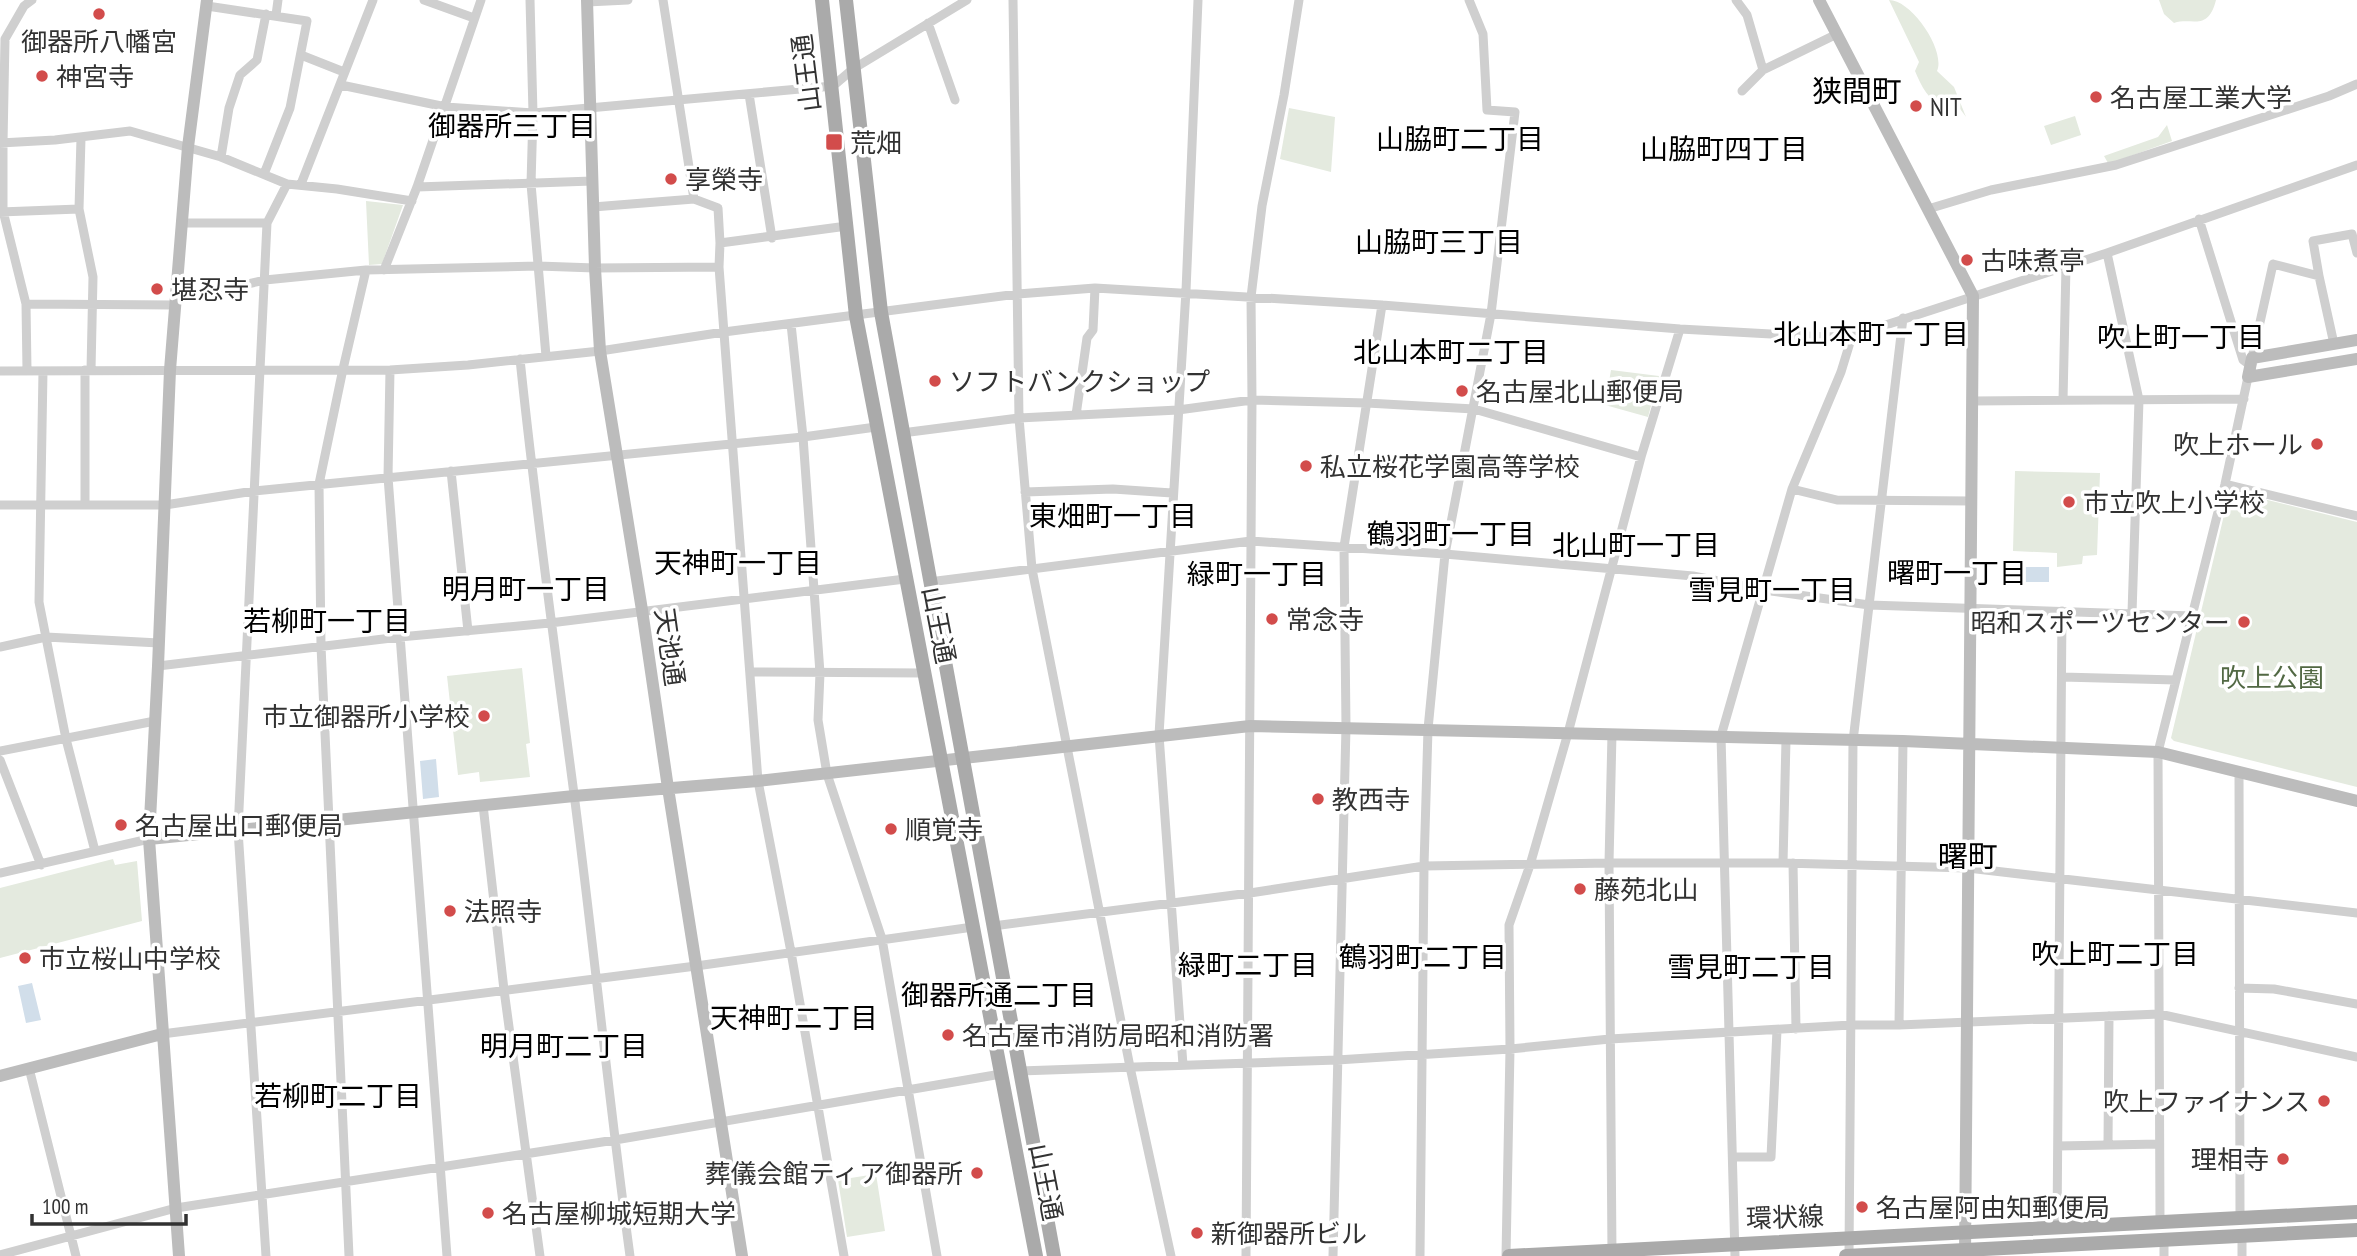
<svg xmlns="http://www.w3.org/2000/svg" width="2357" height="1256" font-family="'PT Sans Narrow','Noto Sans JP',sans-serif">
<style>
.green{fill:#e4eadf}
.water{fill:#d1deea}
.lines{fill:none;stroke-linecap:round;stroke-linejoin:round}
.street{stroke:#cfcfcf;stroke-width:9}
.secondary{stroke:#bcbcbc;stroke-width:12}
.primary{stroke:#aaa;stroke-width:14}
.poi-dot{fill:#d24c4b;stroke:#fff;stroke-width:2.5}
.labels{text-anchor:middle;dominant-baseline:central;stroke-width:7;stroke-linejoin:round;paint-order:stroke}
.poi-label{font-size:26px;fill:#323232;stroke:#fff;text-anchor:start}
.street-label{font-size:26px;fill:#323232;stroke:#fff}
.park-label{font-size:26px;fill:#526944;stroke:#fff}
.neighbourhood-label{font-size:28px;fill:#000;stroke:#fff}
.quarter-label{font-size:30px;fill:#000;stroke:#fff}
</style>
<rect width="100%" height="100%" fill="#fff"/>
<path class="green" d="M1889,0C1912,0 1946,51 1937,71L1954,87L1966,117L1955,102L1944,107C1929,101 1921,86 1915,71L1919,62Z
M2159,0H2216C2208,32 2192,17 2174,23L2164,14Z
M1289,108L1335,117L1331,172L1280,159Z
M2075,116L2081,135L2051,145L2044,126Z
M2167,125L2172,141L2114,162L2108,163L2104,156L2158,137Z
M366,201L403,205L382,264L369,265Z
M1611,370L1659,376L1648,417L1605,405Z
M2015,471L2100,473L2097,555L2083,556L2082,564L2057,567V553L2013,551Z
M2231,491L2357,522V787L2174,741L2171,738L2229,494Z
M522,668L530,743L526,744L530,777L480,782L479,772L458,775L447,676Z
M113,859L115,865L137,861L142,921L0,958V888Z
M876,1174L885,1231L847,1237L838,1180Z"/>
<path class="water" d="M2011,567H2049V582H2011Z
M436,759L439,797L423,799L420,761Z
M32,983L41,1020L26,1023L18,986Z"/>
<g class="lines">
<path class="street" d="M424,0L474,18
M530,0L533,113L531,184L546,356
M663,0L694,199
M1013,0L1019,418L1032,569L1130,1067L1171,1256
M1736,0L1747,15L1763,70
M587,2L628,0
M207,6L307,21L290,108L264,174
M276,15L278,0
M928,23L955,100
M301,55L344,72
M341,85L446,107L533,113L833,86L853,69L967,0
M1742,91L1763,70L1837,34
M749,94L772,238
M81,138L79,209L93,277L91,370
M0,143L55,140L130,131L221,157L287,184L337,189L412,201
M221,157L229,108L240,75L257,60L266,14
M301,184L373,0
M417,187L592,181
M593,207L694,199L718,208L720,243L719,267L758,781L791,952L844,1256
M1928,209L1991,190L2116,165L2329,96L2357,84
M0,212L79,209
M2199,219L2243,360L2251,366
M183,223H267
M720,243L847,226
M2107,253L2139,400L2132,613
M384,270L417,187L481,0
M2319,276L2334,344
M177,300L265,280L366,270L538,266L595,268L719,267
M26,304L176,305
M791,324L803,437L820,673L818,720L827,774L882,939L937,1256
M2252,358L2273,264L2319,276L2313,241L2352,234L2357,253
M520,359C535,505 555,649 574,794C594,948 609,1102 630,1256
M27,370L26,304L3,211V143L5,39L24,6L32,0
M85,370V504
M390,370L388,477L447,1256
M0,371L390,370L468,365L600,351L724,332L1018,294L1095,288L1382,305L1680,329L1827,337L1852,336L2107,253L2357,165
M43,371L39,602L66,739L95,851
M2063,400L2066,266
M1973,401L2244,399
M1076,415L1087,338L1093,330L1095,288
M902,433L1019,418L1178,410L1252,400L1367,403L1474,409L1641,457
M451,471L468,631
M2225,484L2357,516
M1792,489L1837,500L1972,501
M1025,492L1113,489L1172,493
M0,505H165L254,491L803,437L876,427
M929,582L1251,541L1445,554L1693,576L1764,590L1869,605L2192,616
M0,647L46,637L159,643
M158,666L400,637L550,623L905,579
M750,672L923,673
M2062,677L2176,680
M0,751L155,721
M0,760L41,865
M2239,771L2240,1218
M483,805L504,990L540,1256
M1783,863L1786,740
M1793,863L1796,1029
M0,873L149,839
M993,926L1250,893L1424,866L1609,863H1783L1968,868L2357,913
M2239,988L2274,989L2357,1004
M1899,1025L1903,741
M162,1034L696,966L973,927
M1183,1065L1159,735L1186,291L1198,0
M29,1068L76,1256
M1020,1071L1337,1060L1510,1049L1610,1039L1851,1025H1899L2159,1014L2357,1057
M2108,1145L2109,1016
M2058,1146L2159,1144
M1733,1157H1771L1777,1030
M2160,1222L2158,752L2225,484L2248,377
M2057,1228L2062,611
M2242,1237V1256
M2164,1241V1256
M1612,1254L1609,863L1612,734
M0,1255L176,1208L615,1140L1001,1074
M266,1256L238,830L267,223L287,184
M349,1256L321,646L319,484L343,369L366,270
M1246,1256L1252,400L1251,297L1262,206L1284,95L1299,0
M1333,1256L1346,727L1344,547L1382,305
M1420,1256L1424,866L1428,729L1445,554L1491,314L1515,112L1487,110L1483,34L1469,0
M1506,1256L1510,1049L1509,925L1530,865L1568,733L1641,457L1680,329
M1735,1256L1721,736L1792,489L1841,372L1852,336
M1849,1256L1853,741L1903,318"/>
<path class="secondary" d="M587,0L595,268L600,351L642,610L668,788L742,1256
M1819,0L1973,296L1965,1256
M2357,340L2252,358L2248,377L2357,359
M149,839L574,796L758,781L1250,726L1903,741L2158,752L2357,801
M0,1076L162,1034
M179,1256L149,839L158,666L170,370L188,147L207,0"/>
<path class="primary" d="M822,0L856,316L1036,1256
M846,0L881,312L1054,1256
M1509,1256L2357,1212
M1846,1256L2357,1230"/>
</g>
<g class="poi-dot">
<circle cx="99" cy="14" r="7"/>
<circle cx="42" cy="76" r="7"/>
<circle cx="2096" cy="97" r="7"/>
<circle cx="1916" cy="106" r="7"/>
<rect x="825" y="133" width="18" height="18" rx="3.5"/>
<circle cx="671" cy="179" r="7"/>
<circle cx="1967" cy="260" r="7"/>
<circle cx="157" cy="289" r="7"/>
<circle cx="935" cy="381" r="7"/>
<circle cx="1462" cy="391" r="7"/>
<circle cx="2317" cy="444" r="7"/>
<circle cx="1306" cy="466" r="7"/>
<circle cx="2069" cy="502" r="7"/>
<circle cx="1272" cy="619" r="7"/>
<circle cx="2244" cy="622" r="7"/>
<circle cx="484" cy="716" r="7"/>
<circle cx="1318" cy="799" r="7"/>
<circle cx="121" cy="825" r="7"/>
<circle cx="891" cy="829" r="7"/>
<circle cx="1580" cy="889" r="7"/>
<circle cx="450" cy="911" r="7"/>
<circle cx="25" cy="958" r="7"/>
<circle cx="948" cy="1035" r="7"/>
<circle cx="2324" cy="1101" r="7"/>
<circle cx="2283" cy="1159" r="7"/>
<circle cx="977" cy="1173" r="7"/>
<circle cx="1862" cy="1207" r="7"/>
<circle cx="488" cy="1213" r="7"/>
<circle cx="1197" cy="1233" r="7"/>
</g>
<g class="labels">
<g class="poi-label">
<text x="99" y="41" text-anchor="middle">御器所八幡宮</text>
<text x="56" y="76">神宮寺</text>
<text x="2110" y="97">名古屋工業大学</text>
<text x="1930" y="106">NIT</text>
<text x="850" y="142">荒畑</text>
<text x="685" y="179">享榮寺</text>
<text x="1981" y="260">古味煮亭</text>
<text x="171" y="289">堪忍寺</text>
<text x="949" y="381">ソフトバンクショップ</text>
<text x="1476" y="391">名古屋北山郵便局</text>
<text x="2303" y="444" text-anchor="end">吹上ホール</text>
<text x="1320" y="466">私立桜花学園高等学校</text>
<text x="2083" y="502">市立吹上小学校</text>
<text x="1286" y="619">常念寺</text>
<text x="2230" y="622" text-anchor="end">昭和スポーツセンター</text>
<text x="470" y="716" text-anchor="end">市立御器所小学校</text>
<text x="1332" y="799">教西寺</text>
<text x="135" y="825">名古屋出口郵便局</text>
<text x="905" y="829">順覚寺</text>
<text x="1594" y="889">藤苑北山</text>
<text x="464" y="911">法照寺</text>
<text x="39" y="958">市立桜山中学校</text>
<text x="962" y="1035">名古屋市消防局昭和消防署</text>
<text x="2310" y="1101" text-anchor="end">吹上ファイナンス</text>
<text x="2269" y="1159" text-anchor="end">理相寺</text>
<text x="963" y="1173" text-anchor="end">葬儀会館ティア御器所</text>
<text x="1876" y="1207">名古屋阿由知郵便局</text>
<text x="502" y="1213">名古屋柳城短期大学</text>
<text x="1211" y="1233">新御器所ビル</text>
</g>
<g class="street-label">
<text transform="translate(806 73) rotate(-97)">山王通</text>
<text transform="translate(939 625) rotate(79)">山王通</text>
<text transform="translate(670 647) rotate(82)">天池通</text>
<text transform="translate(1046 1182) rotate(79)">山王通</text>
<text transform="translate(1785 1217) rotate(-2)">環状線</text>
</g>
<g class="park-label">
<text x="2272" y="677">吹上公園</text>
</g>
<g class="neighbourhood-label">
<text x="512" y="125">御器所三丁目</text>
<text x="1460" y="138">山脇町二丁目</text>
<text x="1724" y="148">山脇町四丁目</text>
<text x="1439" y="241">山脇町三丁目</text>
<text x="1871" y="333">北山本町一丁目</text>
<text x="2181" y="336">吹上町一丁目</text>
<text x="1451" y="351">北山本町二丁目</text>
<text x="1113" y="515">東畑町一丁目</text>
<text x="1451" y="533">鶴羽町一丁目</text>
<text x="1636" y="544">北山町一丁目</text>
<text x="738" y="562">天神町一丁目</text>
<text x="1957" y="572">曙町一丁目</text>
<text x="1257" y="573">緑町一丁目</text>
<text x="526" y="588">明月町一丁目</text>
<text x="1772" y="589">雪見町一丁目</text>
<text x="327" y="620">若柳町一丁目</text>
<text x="2115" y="953">吹上町二丁目</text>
<text x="1423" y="956">鶴羽町二丁目</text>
<text x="1248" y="964">緑町二丁目</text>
<text x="1751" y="966">雪見町二丁目</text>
<text x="999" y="994">御器所通二丁目</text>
<text x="794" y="1017">天神町二丁目</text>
<text x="564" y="1045">明月町二丁目</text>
<text x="338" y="1095">若柳町二丁目</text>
</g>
<g class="quarter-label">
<text x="1857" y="90">狭間町</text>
<text x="1968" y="855">曙町</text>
</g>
</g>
<path d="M32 1214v10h154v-10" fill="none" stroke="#323232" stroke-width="3.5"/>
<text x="42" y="1214" font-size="21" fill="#323232" stroke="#ffffff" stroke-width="5" paint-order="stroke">100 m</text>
</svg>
